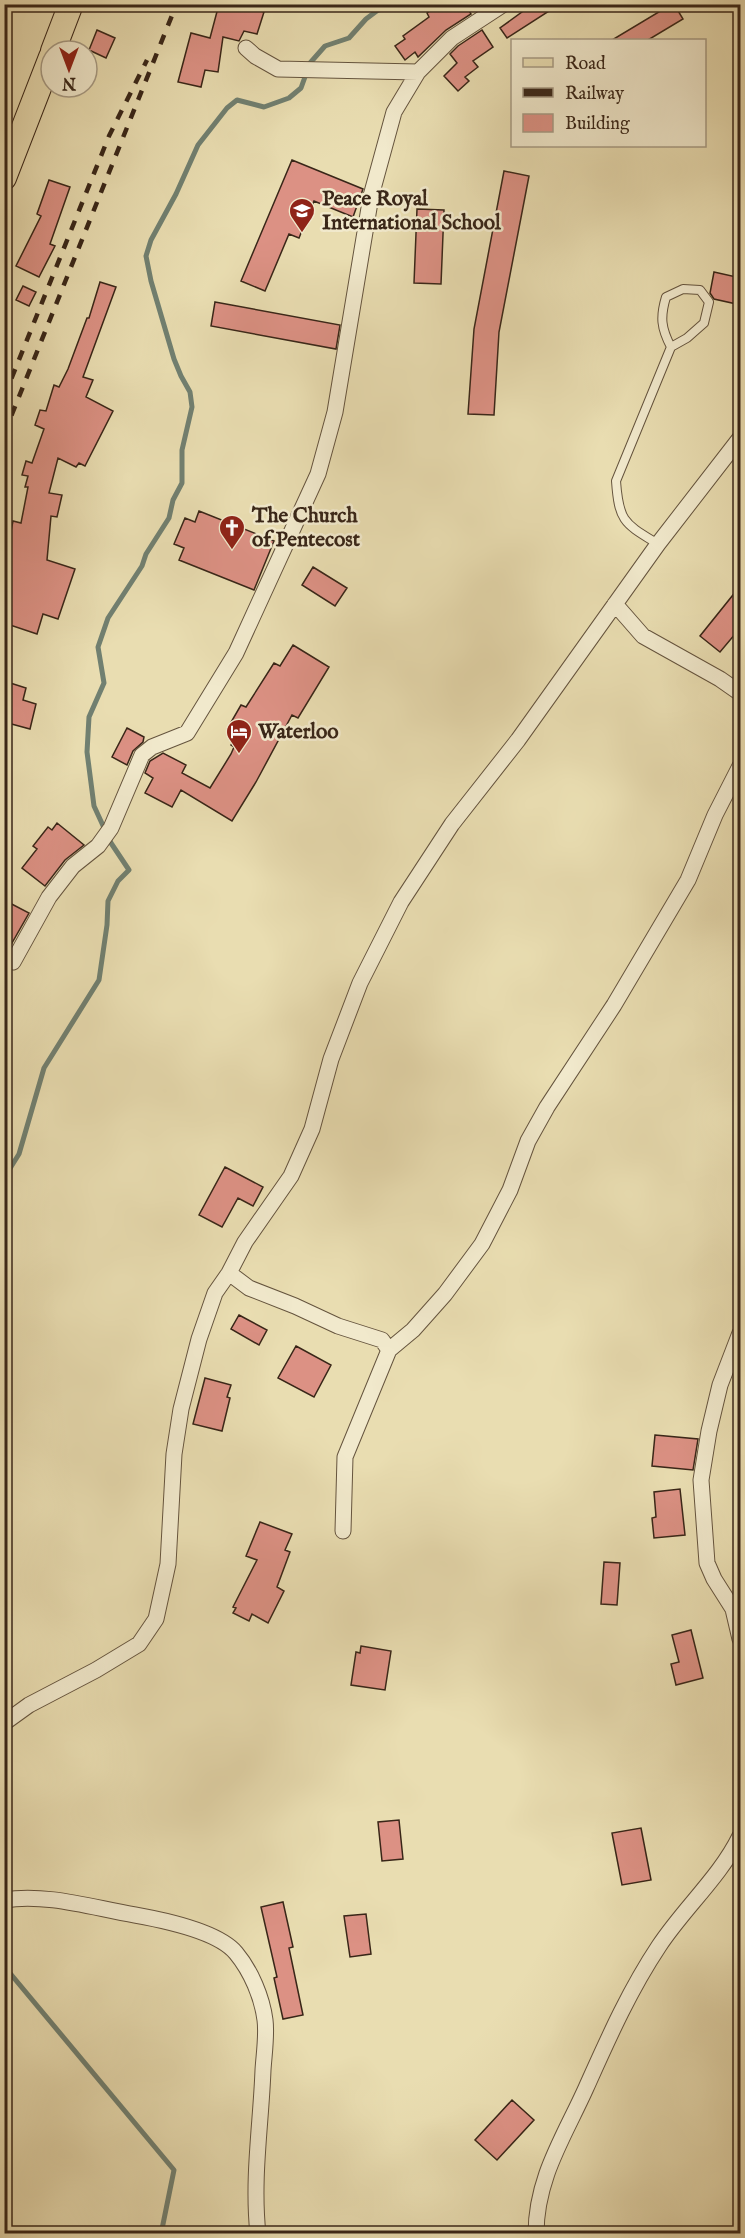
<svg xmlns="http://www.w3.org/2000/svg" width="745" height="2238" font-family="'IM FELL English',serif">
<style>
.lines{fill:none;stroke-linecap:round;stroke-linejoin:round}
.stream{stroke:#718071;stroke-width:5}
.building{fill:#dc9184;stroke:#392618;stroke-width:1.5}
.lane-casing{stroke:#65543e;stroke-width:10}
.street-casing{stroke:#65543e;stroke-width:17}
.primary-casing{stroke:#392618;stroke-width:26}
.lane{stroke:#f1e9cc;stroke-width:8}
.street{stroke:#f1e9cc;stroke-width:15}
.primary{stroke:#e9ddb1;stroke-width:24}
.rail{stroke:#392618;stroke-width:4.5;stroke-dasharray:10 10;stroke-linecap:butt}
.labels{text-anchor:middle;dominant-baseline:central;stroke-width:5;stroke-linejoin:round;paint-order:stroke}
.poi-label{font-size:21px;font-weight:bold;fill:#392618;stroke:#f1e9cc;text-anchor:start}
</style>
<rect width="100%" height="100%" fill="#e9ddb1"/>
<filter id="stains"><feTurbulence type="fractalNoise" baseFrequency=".00333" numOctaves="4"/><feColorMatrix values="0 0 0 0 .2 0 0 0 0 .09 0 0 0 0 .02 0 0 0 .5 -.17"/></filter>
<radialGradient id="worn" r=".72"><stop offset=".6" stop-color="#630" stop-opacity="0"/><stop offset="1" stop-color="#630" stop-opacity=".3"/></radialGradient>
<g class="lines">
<path class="stream" d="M4,1178L19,1154L44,1068L99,980L107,925L108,901L118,881L129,870L111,843L94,806L87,752L89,717L104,683L98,647L108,618L142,566L146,554L169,518L173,500L182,483V450L192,407L190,392L181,376L174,359L151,281L146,256L151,240L176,194L198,145L227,108L237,100L264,107L289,98L301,88L310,63L325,46L349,38L366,19L378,10L405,4
M4,1966L174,2170L161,2234"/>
</g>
<path class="building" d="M219,4H253L252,8L264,12L257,34L244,31L239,41L223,37L218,72L205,70L201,87L178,82L191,33L210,38Z
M440,4H465L471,14L446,30L418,57L415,52L405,60L395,46L405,39L403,36L429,17L427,13Z
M533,4H560L507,38L500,28Z
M672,4H674L683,19L648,40H612Z
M97,30L115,38L106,58L89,50Z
M482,30L493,47L473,61L478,67L465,77L469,81L458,91L444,76L457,63L450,54L458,46Z
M292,160L363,189L353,217L314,201L299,238L289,234L265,291L241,281Z
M504,171L529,176L499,332L494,415L468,414L474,329Z
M49,180L70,187L50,244L55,246L39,277L16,266L41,216L37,214Z
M417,209L444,210L441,284L414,283Z
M714,272L741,278V305L714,299L710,293Z
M100,282L116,287L83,377L93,380L86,397L113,411L85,466L79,463L76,467L58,458L49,493L62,495L57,517L51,516L47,560L75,569L58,619L43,614L37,634L4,623V545L8,546L13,521L21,523L28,487H25L28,476L22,475L26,461L32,463L44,429L35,425L40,410L46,411L54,385L59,387L68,369L87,318H89Z
M23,286L36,292L29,306L16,300Z
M215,302L340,325L336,349L211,326Z
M199,511L274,541L254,590L179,560L184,548L174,544L185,518L195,522Z
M313,567L347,588L335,606L302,585Z
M741,585V627L720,652L700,636Z
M293,645L329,667L298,718L292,715L256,782L232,821L181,790L172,807L145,793L153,778L145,773L150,761L163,753L186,765L182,773L210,788L231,754L234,747L231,745L240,730L230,724L241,705L246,707L274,663L280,666Z
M4,681L26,688L23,700L36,704L30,729L4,722L10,700L4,699Z
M127,728L144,737L143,742L133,751L127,765L112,757Z
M57,823L84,845L65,860L45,886L22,868L37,849L33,846L48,827L52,830Z
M4,900L29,913L4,957Z
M225,1167L263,1187L253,1206L238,1198L222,1227L199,1215Z
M239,1315L267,1330L259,1345L231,1329Z
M296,1346L331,1365L314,1397L278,1378Z
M205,1378L231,1385L227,1397L230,1398L222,1431L193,1424Z
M655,1435L698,1439L693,1470L652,1466Z
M680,1489L685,1535L654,1538L652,1518L656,1517L654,1492Z
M260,1522L292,1534L285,1550L290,1552L277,1587L284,1591L268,1623L252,1614L249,1621L233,1613L236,1608L233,1607L257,1560L246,1556Z
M604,1562L620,1563L617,1605L601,1604Z
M691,1630L703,1678L676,1685L671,1664L679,1662L672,1635Z
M361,1646L391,1651L385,1690L351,1685L356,1652L360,1653Z
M399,1820L403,1859L382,1861L378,1822Z
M641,1828L651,1880L622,1885L612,1833Z
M283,1902L293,1947L289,1948L303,2015L283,2019L274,1978L277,1977L261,1907Z
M366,1914L371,1954L350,1957L344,1916Z
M512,2100L534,2120L497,2160L475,2140Z"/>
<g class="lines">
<defs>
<path id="lane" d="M658,544C624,523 619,522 616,481L671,347L687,338L704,323L709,302L700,290L683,289L666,297C660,317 661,328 671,347"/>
<path id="street" d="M246,48L255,56L278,69L418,72
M615,604L643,636L720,679L740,693
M13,962L49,897L73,866L98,846L111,828L142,755L152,747L187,733L236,653L318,474L335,412L371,196L394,112L418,72L452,38L504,4
M229,1273L249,1288L295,1306L338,1326L382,1340L389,1350L345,1457L343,1531
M740,1333L720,1385L709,1431L701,1480L707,1563L714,1579L733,1609L740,1639
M389,1350L413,1330L445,1294L482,1244L510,1190L528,1141L547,1107L614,1005L688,880L715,815L740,766
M4,1723L29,1705L96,1670L139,1644L156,1619L168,1564L174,1454L181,1409L199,1339L215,1293L229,1273L245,1242L291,1176L312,1129L331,1059L360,983L401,902L452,824L518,740L658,544L740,438
M4,1900C47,1893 93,1908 135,1915C163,1920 218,1931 236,1953C251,1971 262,1997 265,2020C267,2035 264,2054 263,2070C261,2124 252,2179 258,2234
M536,2234C536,2178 564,2137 586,2088C608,2039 629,1991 659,1946C684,1908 720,1877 740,1836"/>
<path id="primary" d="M53,51L71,4
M4,178L51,57"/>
</defs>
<use href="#lane" class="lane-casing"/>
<use href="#street" class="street-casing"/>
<use href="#primary" class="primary-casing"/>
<use href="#lane" class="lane"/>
<use href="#street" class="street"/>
<use href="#primary" class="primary"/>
<path class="rail" d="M4,397L109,136L147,60
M4,434L175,8"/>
</g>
<defs>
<symbol id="school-pin" viewBox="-11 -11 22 30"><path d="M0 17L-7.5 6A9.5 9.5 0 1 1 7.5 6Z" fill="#8f2418" stroke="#f1e9cc"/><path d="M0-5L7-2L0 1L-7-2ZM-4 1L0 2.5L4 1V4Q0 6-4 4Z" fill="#fff"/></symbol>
<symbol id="church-pin" viewBox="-11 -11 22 30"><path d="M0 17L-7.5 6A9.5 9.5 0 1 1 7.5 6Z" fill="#8f2418" stroke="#f1e9cc"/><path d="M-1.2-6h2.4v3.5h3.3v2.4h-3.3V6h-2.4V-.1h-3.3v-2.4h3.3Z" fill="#fff"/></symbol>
<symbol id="hotel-pin" viewBox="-11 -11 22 30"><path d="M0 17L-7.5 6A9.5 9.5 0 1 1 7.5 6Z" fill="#8f2418" stroke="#f1e9cc"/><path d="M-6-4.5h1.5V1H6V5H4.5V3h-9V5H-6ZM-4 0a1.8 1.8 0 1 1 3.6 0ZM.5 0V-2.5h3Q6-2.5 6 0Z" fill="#fff"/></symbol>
</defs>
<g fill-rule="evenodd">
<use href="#school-pin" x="287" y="196" width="30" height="40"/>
<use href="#church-pin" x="217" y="513" width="30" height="40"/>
<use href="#hotel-pin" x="224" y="717" width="30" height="40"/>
</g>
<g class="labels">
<g class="poi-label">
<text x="322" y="199">Peace Royal<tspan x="322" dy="24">International School</tspan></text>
<text x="252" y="516">The Church<tspan x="252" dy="24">of Pentecost</tspan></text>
<text x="258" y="732">Waterloo</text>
</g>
</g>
<rect width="745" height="2238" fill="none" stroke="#e9ddb1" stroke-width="24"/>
<rect x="6" y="6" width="733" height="2226" fill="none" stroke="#392618" stroke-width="3"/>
<rect x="12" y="12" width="721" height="2214" fill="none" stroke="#392618" stroke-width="1.5"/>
<rect x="511" y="39" width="195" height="108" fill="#f1e9cc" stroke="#a79b84" stroke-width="1.5"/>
<rect x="523" y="58" width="30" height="9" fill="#e9ddb1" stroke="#a79b84" stroke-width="1.5"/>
<text x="565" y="69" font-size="18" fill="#392618">Road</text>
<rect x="523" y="88" width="30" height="9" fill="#392618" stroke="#a79b84" stroke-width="1.5"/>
<text x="565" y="99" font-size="18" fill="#392618">Railway</text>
<rect x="523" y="114" width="30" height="18" fill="#dc9184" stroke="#a79b84" stroke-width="1.5"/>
<text x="565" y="129" font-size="18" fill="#392618">Building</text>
<g transform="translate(69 69) rotate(180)"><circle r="28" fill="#f1e9cc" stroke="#a79b84" stroke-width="1.5"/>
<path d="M0-4.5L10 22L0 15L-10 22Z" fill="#8f2418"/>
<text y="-9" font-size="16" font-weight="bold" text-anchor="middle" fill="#392618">N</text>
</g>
<rect width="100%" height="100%" filter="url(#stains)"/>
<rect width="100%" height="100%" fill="url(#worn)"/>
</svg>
